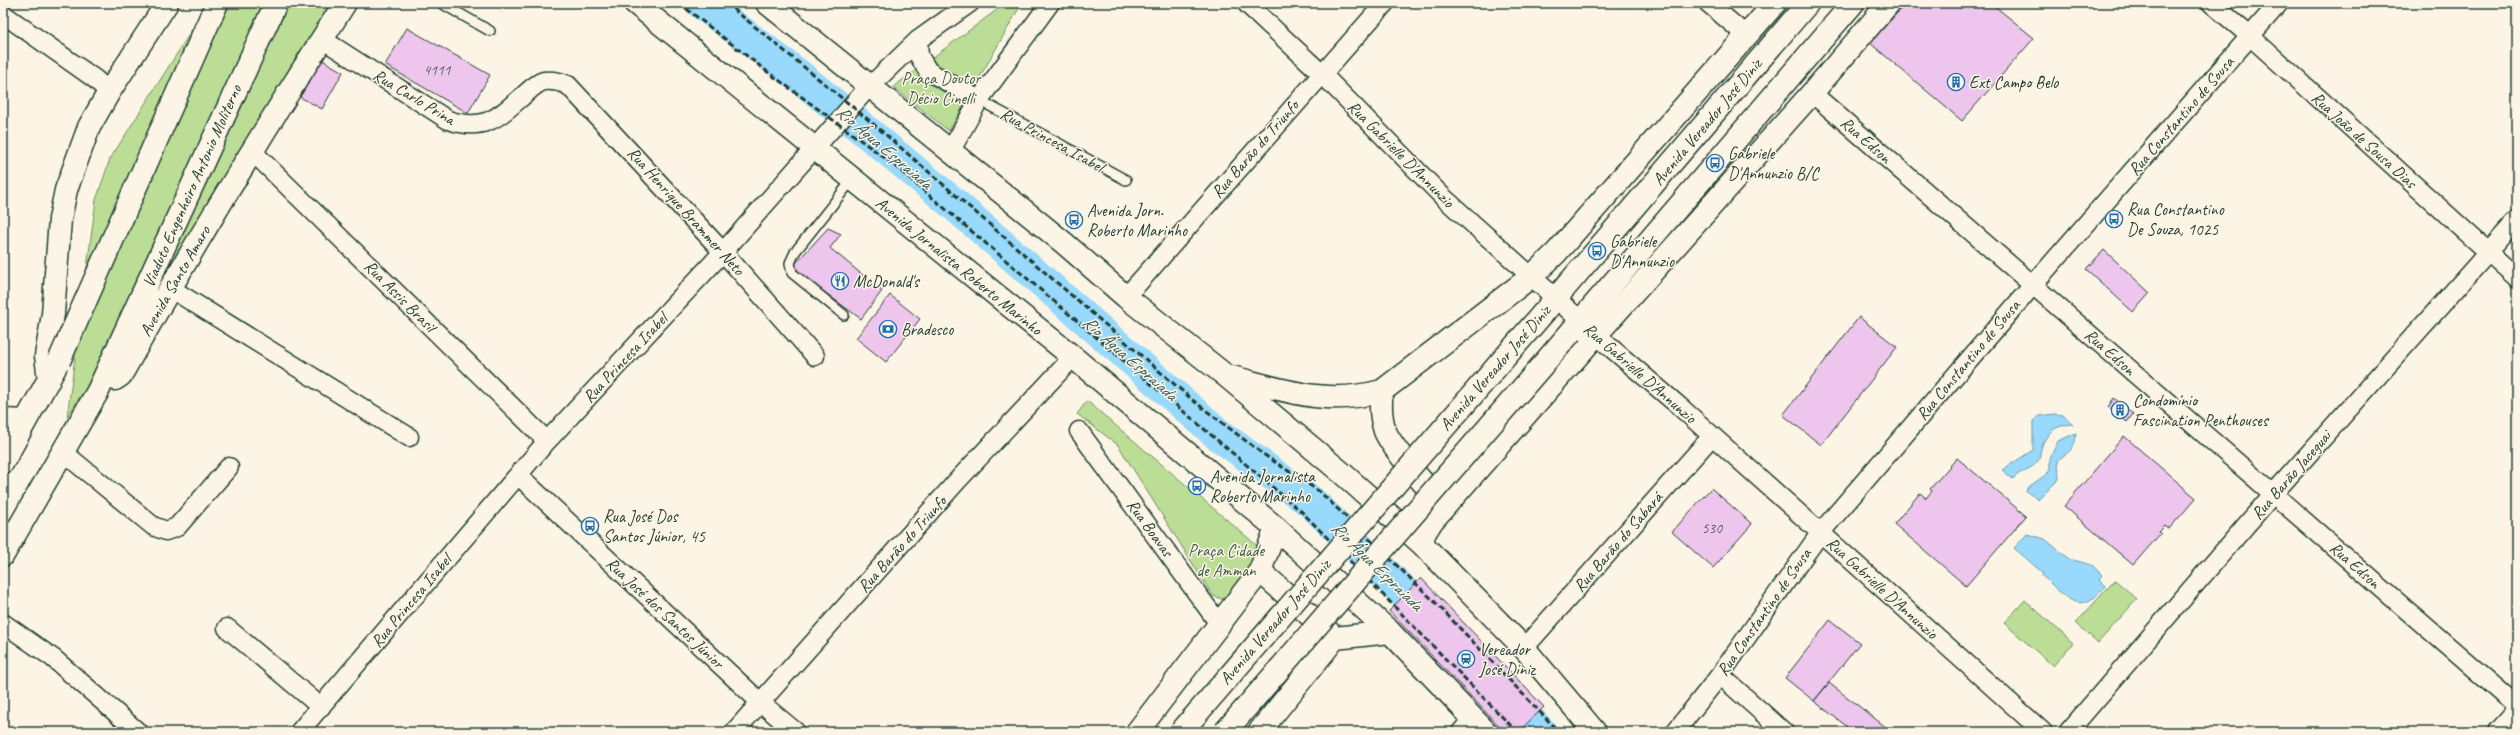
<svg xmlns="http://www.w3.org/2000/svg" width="2520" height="735" font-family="Caveat,sans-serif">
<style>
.green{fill:#bcdd96;stroke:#6e8d65}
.water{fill:#99d9fb;stroke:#689bab}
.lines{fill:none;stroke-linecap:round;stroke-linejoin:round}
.river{stroke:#99d9fb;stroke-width:33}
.building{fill:#eec5ed;stroke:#1f3d34}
.lane-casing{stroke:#1f3d34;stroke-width:12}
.street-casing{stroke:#1f3d34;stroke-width:21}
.secondary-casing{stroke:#1f3d34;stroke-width:25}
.primary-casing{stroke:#1f3d34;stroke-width:25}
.lane{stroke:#fcf5e5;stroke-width:9}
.street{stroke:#fcf5e5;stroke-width:18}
.secondary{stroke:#fcf5e5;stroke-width:22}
.primary{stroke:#fcf5e5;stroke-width:22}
.rail{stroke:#1f3d34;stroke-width:3;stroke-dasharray:6 3;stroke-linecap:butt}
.primary-bridge-casing{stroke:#1f3d34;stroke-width:25;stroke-linecap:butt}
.primary-bridge{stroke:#fcf5e5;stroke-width:22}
.labels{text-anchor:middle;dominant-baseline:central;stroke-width:3;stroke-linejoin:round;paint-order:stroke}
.number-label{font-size:15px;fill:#535f62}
.park-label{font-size:17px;fill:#3e5d48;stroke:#fcf5e5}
.poi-label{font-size:17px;fill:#1f3d34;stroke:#fcf5e5;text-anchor:start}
.street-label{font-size:17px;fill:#1f3d34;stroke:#fcf5e5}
.water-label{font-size:18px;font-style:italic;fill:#375c5c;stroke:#fcf5e5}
</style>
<rect width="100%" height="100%" fill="#fcf5e5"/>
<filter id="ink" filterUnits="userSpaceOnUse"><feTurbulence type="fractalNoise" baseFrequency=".025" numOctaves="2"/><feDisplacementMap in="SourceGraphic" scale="8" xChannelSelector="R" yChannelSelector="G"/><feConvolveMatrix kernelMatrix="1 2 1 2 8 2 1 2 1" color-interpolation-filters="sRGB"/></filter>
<g filter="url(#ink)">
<path class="green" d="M204,3H338L96,399L81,395L67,417L96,200L110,159L197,22Z
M1006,3H1022L949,131L893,87Z
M1087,401L1260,548L1230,602L1213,596L1118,445L1077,414Z
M2115,580L2137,599L2098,643L2076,623Z
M2025,600L2073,643L2053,666L2004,623Z"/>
<path class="water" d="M2056,414L2063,415L2073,424C2056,425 2046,432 2041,449C2040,452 2040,458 2038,461C2032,470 2020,470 2013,479L2002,470L2033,450V421L2039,416Z
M2076,433C2075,453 2069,449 2058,461L2059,479L2038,500L2026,491L2027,488L2047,474L2050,469V458L2058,441Z
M2027,534L2045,539L2069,559L2092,565L2102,575L2099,579L2106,586C2078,618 2068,598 2042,576L2043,573L2014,548Z"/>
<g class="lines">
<path class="river" d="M702,3L799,76L955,205L1219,435L1311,502L1438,625
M1498,688L1540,732"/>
</g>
<path class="building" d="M1906,3H1991L2034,38L1962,121L1870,43Z
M407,28L490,75L468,113L385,65Z
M319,58L343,72L322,109L298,96Z
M828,228L841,234L830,248L882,291L861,319L797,272L794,265Z
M2104,250L2150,293L2133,312L2086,269Z
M890,295L920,319L886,362L856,338Z
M1859,317L1897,347L1821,445L1783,415Z
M2114,398L2133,414L2127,422L2108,407Z
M2124,436L2196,498L2169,529L2164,525L2158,531L2161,533L2133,565L2064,506Z
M1957,458L2026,516L1966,586L1894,524L1920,493L1926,498L1932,491L1930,489Z
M1711,488L1752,524L1713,568L1672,532Z
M1421,578L1544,707L1518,732H1505L1389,611Z
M1830,620L1860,643L1814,701L1785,678Z
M1829,683L1887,728L1884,732H1854L1814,701Z"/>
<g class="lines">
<defs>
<path id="lane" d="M441,3L490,31
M979,100L1126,180
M844,315L792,273L790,263L795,252L852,180"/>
<path id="street" d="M1246,3L1322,74L1443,197L1581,321
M1708,3L1747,36
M2211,3L2251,37L2517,278
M3,14L95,79L109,92
M322,39L448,120C485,132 497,118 524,95C530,90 536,83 544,81C553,80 561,82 568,85L723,252L815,356
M918,40L919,56L928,71L979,100
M1812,93L2517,706
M252,151L547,441
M950,152L979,100L1050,3
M170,288L409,437
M1126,297L1385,3
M1596,335L1679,406L2043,732
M3,418L27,419
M1079,431L1220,625
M63,452L153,526L166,531L177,527L229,467
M518,475L761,703L796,732
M3,623L53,658L138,732
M227,628L321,707
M1524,648L1712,436
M1720,675L1784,732
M299,732L547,441L723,252L865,91L918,40L970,3
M734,732L958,480L1073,357
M1461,732L1473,718
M1675,732L1720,675L1821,532L2033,285L2279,3
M2068,732L2273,494L2517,220"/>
<path id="secondary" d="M1532,276L1556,253L1775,3
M1582,322L1596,335L1812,93L1889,3
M1260,571L1333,636
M1137,732L1260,571L1276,528
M1259,732L1335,638L1390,632
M2500,732L2517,713"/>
<path id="primary" d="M635,3L1073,357L1276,528L1390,632L1486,732
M767,3L1064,243L1126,297L1225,375L1342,473L1422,544L1524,648L1595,732
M1545,311L1808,3
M1571,332L1853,3
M1232,377C1286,391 1326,406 1382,391L1532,276
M115,379L121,375C191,249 267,125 345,3
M49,380L46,356L53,314L60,219L66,190L89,127L109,92L167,3
M1382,391C1380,404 1381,419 1385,431C1390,444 1424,486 1435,494C1440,498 1445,498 1450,498
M3,462L55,368
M1422,544L1424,534L1432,521L1596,335
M3,555L98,391L276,3"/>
</defs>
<use href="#lane" class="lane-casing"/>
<use href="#street" class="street-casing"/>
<use href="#secondary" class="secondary-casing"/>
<use href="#primary" class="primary-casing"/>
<use href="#lane" class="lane"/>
<use href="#street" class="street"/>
<use href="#secondary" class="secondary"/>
<use href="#primary" class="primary"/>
<path class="rail" d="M679,3L765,70L889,161L1303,513L1517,732
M726,3L871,122L1195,402L1263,454L1320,492L1433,600L1559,732"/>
<defs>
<path id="primary-bridge" d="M59,361L217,3
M1181,732L1545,311
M1225,732L1571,332"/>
</defs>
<use href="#primary-bridge" class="primary-bridge-casing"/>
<use href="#primary-bridge" class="primary-bridge"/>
</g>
</g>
<defs>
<symbol id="building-ring" viewBox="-11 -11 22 22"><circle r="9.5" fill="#fcf5e5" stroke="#1f6fb2" stroke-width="1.5"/><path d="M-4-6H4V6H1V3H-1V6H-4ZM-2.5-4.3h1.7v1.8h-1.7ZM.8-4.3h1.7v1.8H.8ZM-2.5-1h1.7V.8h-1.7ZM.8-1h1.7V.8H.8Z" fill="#1f6fb2"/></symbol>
<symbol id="bus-ring" viewBox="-11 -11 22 22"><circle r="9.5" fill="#fcf5e5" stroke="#1f6fb2" stroke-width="1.5"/><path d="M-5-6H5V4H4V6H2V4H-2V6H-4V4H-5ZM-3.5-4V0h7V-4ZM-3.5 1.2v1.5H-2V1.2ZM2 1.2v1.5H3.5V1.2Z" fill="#1f6fb2"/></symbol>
<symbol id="restaurant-ring" viewBox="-11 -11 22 22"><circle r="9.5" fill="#fcf5e5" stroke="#1f6fb2" stroke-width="1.5"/><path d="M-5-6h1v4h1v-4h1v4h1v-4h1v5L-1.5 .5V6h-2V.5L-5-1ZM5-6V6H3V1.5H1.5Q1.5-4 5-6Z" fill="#1f6fb2"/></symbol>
<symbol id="bank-ring" viewBox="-11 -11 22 22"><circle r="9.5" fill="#fcf5e5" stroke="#1f6fb2" stroke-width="1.5"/><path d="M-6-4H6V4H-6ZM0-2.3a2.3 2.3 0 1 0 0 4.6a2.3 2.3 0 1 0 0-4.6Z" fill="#1f6fb2"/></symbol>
<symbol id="station-ring" viewBox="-11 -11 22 22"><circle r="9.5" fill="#fcf5e5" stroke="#1f6fb2" stroke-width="1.5"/><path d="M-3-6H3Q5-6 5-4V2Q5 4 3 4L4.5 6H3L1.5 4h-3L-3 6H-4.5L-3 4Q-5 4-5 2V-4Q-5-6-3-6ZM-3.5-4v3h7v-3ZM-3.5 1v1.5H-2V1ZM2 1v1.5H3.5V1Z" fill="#1f6fb2"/></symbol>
</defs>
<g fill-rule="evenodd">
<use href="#building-ring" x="1946" y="72" width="20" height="20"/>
<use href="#bus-ring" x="1705" y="153" width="20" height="20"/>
<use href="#bus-ring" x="2104" y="209" width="20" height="20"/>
<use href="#bus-ring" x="1064" y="210" width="20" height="20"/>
<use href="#bus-ring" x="1587" y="241" width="20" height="20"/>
<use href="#restaurant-ring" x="830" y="271" width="20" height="20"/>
<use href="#bank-ring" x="878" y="319" width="20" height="20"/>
<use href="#building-ring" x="2110" y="400" width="20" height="20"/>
<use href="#bus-ring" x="1187" y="476" width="20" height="20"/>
<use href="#bus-ring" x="580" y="516" width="20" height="20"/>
<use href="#station-ring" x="1456" y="649" width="20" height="20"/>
</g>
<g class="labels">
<g class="number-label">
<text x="437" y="70">4111</text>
<text x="1712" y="528">530</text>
</g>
<g class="park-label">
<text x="941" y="78">Praça Doutor<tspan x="941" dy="20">Décio Cinelli</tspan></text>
<text x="1226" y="550">Praça Cidade<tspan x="1226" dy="20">de Amman</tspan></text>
</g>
<g class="poi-label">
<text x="1969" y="82">Ext Campo Belo</text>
<text x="1728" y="153">Gabriele<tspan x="1728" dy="20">D'Annunzio B/C</tspan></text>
<text x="2127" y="209">Rua Constantino<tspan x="2127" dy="20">De Souza, 1025</tspan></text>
<text x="1087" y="210">Avenida Jorn.<tspan x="1087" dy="20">Roberto Marinho</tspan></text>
<text x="1610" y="241">Gabriele<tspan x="1610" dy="20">D'Annunzio</tspan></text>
<text x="853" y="281">McDonald's</text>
<text x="901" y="329">Bradesco</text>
<text x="2133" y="400">Condomínio<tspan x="2133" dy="20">Fascination Penthouses</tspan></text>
<text x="1210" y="476">Avenida Jornalista<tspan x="1210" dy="20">Roberto Marinho</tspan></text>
<text x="603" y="516">Rua José Dos<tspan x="603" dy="20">Santos Júnior, 45</tspan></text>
<text x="1479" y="649">Vereador<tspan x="1479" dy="20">José Diniz</tspan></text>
</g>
<g class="street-label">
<text transform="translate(414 97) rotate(31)">Rua Carlo Prina</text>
<text transform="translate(2181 116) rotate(-49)">Rua Constantino de Sousa</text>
<text transform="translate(1707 122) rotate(-50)">Avenida Vereador José Diniz</text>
<text transform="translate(1052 140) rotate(29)">Rua Princesa Isabel</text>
<text transform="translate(1866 140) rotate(41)">Rua Edson</text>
<text transform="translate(2364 140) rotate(42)">Rua João de Sousa Dias</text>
<text transform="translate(1255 149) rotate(-49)">Rua Barão do Triunfo</text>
<text transform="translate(1401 154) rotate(45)">Rua Gabrielle D'Annunzio</text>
<text transform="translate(192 186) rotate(-66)">Viaduto Engenheiro Antonio Moliterno</text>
<text transform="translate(686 211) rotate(48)">Rua Henrique Brammer Neto</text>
<text transform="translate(959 266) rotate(39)">Avenida Jornalista Roberto Marinho</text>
<text transform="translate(175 281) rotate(-60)">Avenida Santo Amaro</text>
<text transform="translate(400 296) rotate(45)">Rua Assis Brasil</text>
<text transform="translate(2110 352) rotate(41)">Rua Edson</text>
<text transform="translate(625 358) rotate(-47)">Rua Princesa Isabel</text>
<text transform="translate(1968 360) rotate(-50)">Rua Constantino de Sousa</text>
<text transform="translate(1495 368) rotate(-49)">Avenida Vereador José Diniz</text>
<text transform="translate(1640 373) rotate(41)">Rua Gabrielle D'Annunzio</text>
<text transform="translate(2291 475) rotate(-49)">Rua Barão Jaceguai</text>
<text transform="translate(1150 528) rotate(54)">Rua Boavas</text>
<text transform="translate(1618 542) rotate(-49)">Rua Barão do Sabará</text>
<text transform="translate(902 544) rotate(-48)">Rua Barão do Triunfo</text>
<text transform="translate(2355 565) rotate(41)">Rua Edson</text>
<text transform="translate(1882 588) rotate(42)">Rua Gabrielle D'Annunzio</text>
<text transform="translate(411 601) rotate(-50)">Rua Princesa Isabel</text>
<text transform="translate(1764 612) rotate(-55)">Rua Constantino de Sousa</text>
<text transform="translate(665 613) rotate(43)">Rua José dos Santos Júnior</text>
<text transform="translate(1275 622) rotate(-49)">Avenida Vereador José Diniz</text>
</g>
<g class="water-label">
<text transform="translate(884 147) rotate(40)">Rio Água Espraiada</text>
<text transform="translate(1130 358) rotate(41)">Rio Água Espraiada</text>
<text transform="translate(1377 566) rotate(44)">Rio Água Espraiada</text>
</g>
</g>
<rect width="2520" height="735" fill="none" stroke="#fcf5e5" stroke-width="16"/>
<rect x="8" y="8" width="2504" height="719" fill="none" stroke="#1f3d34" stroke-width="1.5" filter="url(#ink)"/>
</svg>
